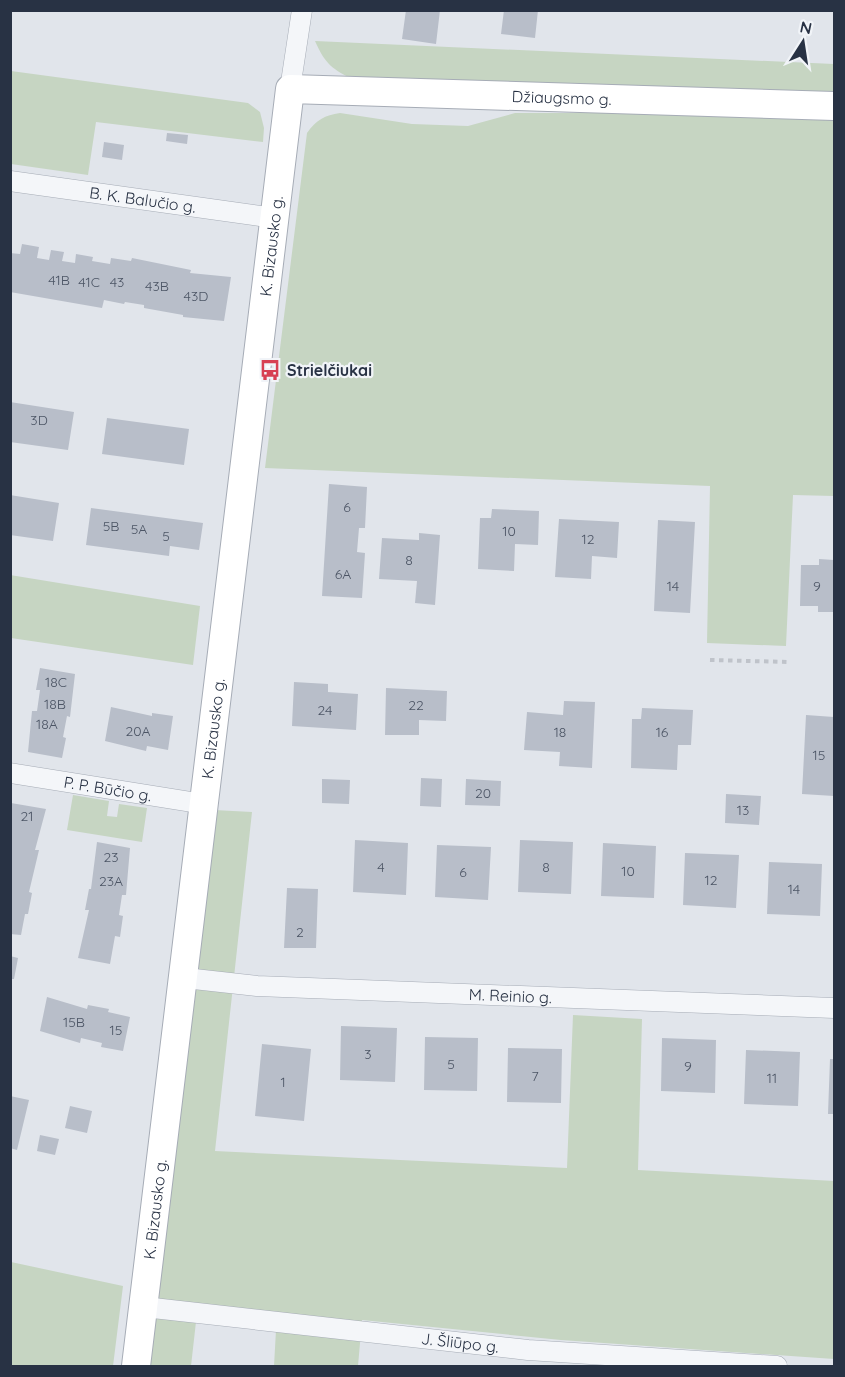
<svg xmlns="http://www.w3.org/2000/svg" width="845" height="1377" font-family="Quicksand,sans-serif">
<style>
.green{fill:#c6d5c2}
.building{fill:#b8bec9}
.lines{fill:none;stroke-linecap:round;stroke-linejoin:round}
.street-casing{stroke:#a6acb6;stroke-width:21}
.secondary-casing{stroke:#a6acb6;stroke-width:30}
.path{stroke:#bfc3ca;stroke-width:4;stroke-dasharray:4.5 4.5;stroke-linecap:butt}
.street{stroke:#f4f6f9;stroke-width:20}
.secondary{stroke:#fff;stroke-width:28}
.labels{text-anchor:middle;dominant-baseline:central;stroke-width:4.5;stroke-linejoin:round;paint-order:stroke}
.number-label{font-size:14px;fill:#4c5565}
.street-label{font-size:16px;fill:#283244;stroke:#f1f4f8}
.poi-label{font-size:16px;font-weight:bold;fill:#283244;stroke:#f1f4f8;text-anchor:start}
</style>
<rect width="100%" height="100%" fill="#e1e5eb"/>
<path class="green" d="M315,41L834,64V92L355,80C333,70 325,64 315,41Z
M11,71L248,103L260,112L264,128L263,142L96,122L88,175L11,164Z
M340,113L412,124L468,126L515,113H674L834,118V496L793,495L786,646L707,643L710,486L265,468L307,133C316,120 325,115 340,113Z
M10,575L200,606L193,665L11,638Z
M73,795L109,801L107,816L117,817L119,804L147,808L142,842L67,830Z
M214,810L252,812L215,1151L567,1168L573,1015L642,1019L638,1170L834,1181V1359L561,1340L362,1320L358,1366H274L277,1312L198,1304L191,1366H148Z
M11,1262L123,1286L113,1366H11Z"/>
<path class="building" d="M406,10H440L436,44L402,39Z
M504,10H538L535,38L501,34Z
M167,133L188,135L187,144L166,141Z
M104,142L124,145L122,160L102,157Z
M22,244L39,247L37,258L49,260L51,250L64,252L62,261L75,263L76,254L93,257L92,261L110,264L111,258L131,261L132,258L191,270L190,273L231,277L224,321L183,317V315L144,308V305L125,302L124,304L104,300L102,308L10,292V253L20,254Z
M10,402L74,412L68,450L10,442Z
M107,418L189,429L184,465L102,454Z
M329,484L367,487L365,528H359L357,552L365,553L362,598L322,596Z
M10,495L59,503L53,541L10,535Z
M91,508L203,523L199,550L170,546L169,556L86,545Z
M492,509L539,511L538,545L515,544L514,571L478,569L480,518H491Z
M559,519L619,522L617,558L592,556L591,579L555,577Z
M658,520L695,522L690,613L654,611Z
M419,533L440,535L435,605L415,603L417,581L379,579L382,538L419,540Z
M819,559L834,560V612H818V606H800L801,565H819Z
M40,668L75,674L70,717L67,716L63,737L66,738L62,758L28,752L32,711H37L40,690H36Z
M294,682L328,684V692L358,694L356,730L292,726Z
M386,688L447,691L446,721L419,720V735H385Z
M564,701L595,702L592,768L559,766L560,752L524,750L527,712L563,715Z
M111,707L152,716V713L173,716L168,750L147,746L146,751L105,741Z
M642,708L693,710L691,745H678L677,770L631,768L632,719H641Z
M806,715L834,717V796L802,794Z
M421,778L442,779L441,807L420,806Z
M322,779L350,780L349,804L322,803Z
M466,779L501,781L500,806L465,805Z
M726,794L761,796L759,825L725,823Z
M11,803L46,809L35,850H39L29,892L32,893L28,914H25L21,935L10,934Z
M355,840L408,843L406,895L353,892Z
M520,840L573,842L571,894L518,892Z
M97,842L130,848L126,895H122L119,915L123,916L120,937L115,936L110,964L78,958L89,910H85L89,889H91Z
M603,843L656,846L654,898L601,896Z
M437,845L491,847L488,900L435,897Z
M685,853L739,855L736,908L683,905Z
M769,862L822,864L820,916L767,914Z
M287,888L318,889L316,948H284Z
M10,956L18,958L14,979H10Z
M47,997L87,1009L88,1005L109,1009L108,1012L130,1017L123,1051L101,1047L102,1043L81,1038L80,1043L40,1031Z
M341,1026L397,1028L395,1082L340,1080Z
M425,1037L478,1038L477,1091L424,1090Z
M662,1038L716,1040L715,1093L661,1091Z
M262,1044L311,1049L304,1121L255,1116Z
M508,1048L562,1049L561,1103L507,1102Z
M746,1050L800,1052L798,1106L744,1104Z
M830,1059H834V1114H828Z
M10,1096L29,1100L17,1150L10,1148Z
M70,1106L92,1111L87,1133L65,1128Z
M40,1135L59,1139L55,1155L37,1151Z"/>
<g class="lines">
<defs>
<g id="street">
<path d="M290,89L302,10"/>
<path id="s1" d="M10,181L275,218"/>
<path id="s2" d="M10,773L204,804"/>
<path id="s3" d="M185,978L257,986L834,1008"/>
<path id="s4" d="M144,1307L528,1350L777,1366"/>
</g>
<g id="secondary">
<path id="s5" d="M136,1366L290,89L834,106"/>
</g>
</defs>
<use href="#street" class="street-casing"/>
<use href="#secondary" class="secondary-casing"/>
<path class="path" d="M710,660L789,662"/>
<use href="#street" class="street"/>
<use href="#secondary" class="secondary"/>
</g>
<defs>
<symbol id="bus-bare" viewBox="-9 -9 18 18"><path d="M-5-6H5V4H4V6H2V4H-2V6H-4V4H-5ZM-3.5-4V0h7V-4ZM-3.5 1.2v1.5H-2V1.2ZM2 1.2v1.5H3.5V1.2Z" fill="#d74053" stroke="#f1f4f8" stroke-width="2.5" paint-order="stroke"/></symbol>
</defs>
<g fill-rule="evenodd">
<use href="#bus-bare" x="255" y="355" width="30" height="30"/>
</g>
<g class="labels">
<g class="number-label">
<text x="59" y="280">41B</text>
<text x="89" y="282">41C</text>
<text x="117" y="282">43</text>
<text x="157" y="286">43B</text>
<text x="196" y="296">43D</text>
<text x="39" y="420">3D</text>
<text x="347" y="507">6</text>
<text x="111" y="526">5B</text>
<text x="139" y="529">5A</text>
<text x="509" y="531">10</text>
<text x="166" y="536">5</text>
<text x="588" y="539">12</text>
<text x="409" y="560">8</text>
<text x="343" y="574">6A</text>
<text x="673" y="586">14</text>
<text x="817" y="586">9</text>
<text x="56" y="682">18C</text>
<text x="55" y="704">18B</text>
<text x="416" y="705">22</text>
<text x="325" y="710">24</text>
<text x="47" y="724">18A</text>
<text x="138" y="731">20A</text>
<text x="560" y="732">18</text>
<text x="662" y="732">16</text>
<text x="819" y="755">15</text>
<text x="483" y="793">20</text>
<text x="743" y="810">13</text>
<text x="27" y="816">21</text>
<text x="111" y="857">23</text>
<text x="381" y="867">4</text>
<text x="546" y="867">8</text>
<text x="628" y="871">10</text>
<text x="463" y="872">6</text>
<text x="711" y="880">12</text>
<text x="111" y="881">23A</text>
<text x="794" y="889">14</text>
<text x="300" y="932">2</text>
<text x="74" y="1022">15B</text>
<text x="116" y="1030">15</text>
<text x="368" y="1054">3</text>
<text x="451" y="1064">5</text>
<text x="688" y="1066">9</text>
<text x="535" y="1076">7</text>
<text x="772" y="1078">11</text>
<text x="283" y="1082">1</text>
</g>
<g class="street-label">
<text stroke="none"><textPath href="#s5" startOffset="1558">Džiaugsmo g.</textPath></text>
<text stroke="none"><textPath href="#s1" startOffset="134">B. K. Balučio g.</textPath></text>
<text stroke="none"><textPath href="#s5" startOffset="1128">K. Bizausko g.</textPath></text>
<text stroke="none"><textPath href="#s5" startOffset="642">K. Bizausko g.</textPath></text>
<text stroke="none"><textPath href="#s2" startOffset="99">P. P. Būčio g.</textPath></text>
<text stroke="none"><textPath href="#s3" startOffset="326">M. Reinio g.</textPath></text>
<text stroke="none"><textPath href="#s5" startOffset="158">K. Bizausko g.</textPath></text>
<text stroke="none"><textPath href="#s4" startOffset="318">J. Šliūpo g.</textPath></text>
</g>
<g class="poi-label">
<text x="287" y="370">Strielčiukai</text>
</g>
</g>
<rect width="845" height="1377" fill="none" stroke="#283244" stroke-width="24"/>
<g transform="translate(803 42) rotate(12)" stroke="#f1f4f8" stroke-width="4.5" paint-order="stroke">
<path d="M0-4.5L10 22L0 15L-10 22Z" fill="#283244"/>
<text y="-9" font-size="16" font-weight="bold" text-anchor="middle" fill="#283244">N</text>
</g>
</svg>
